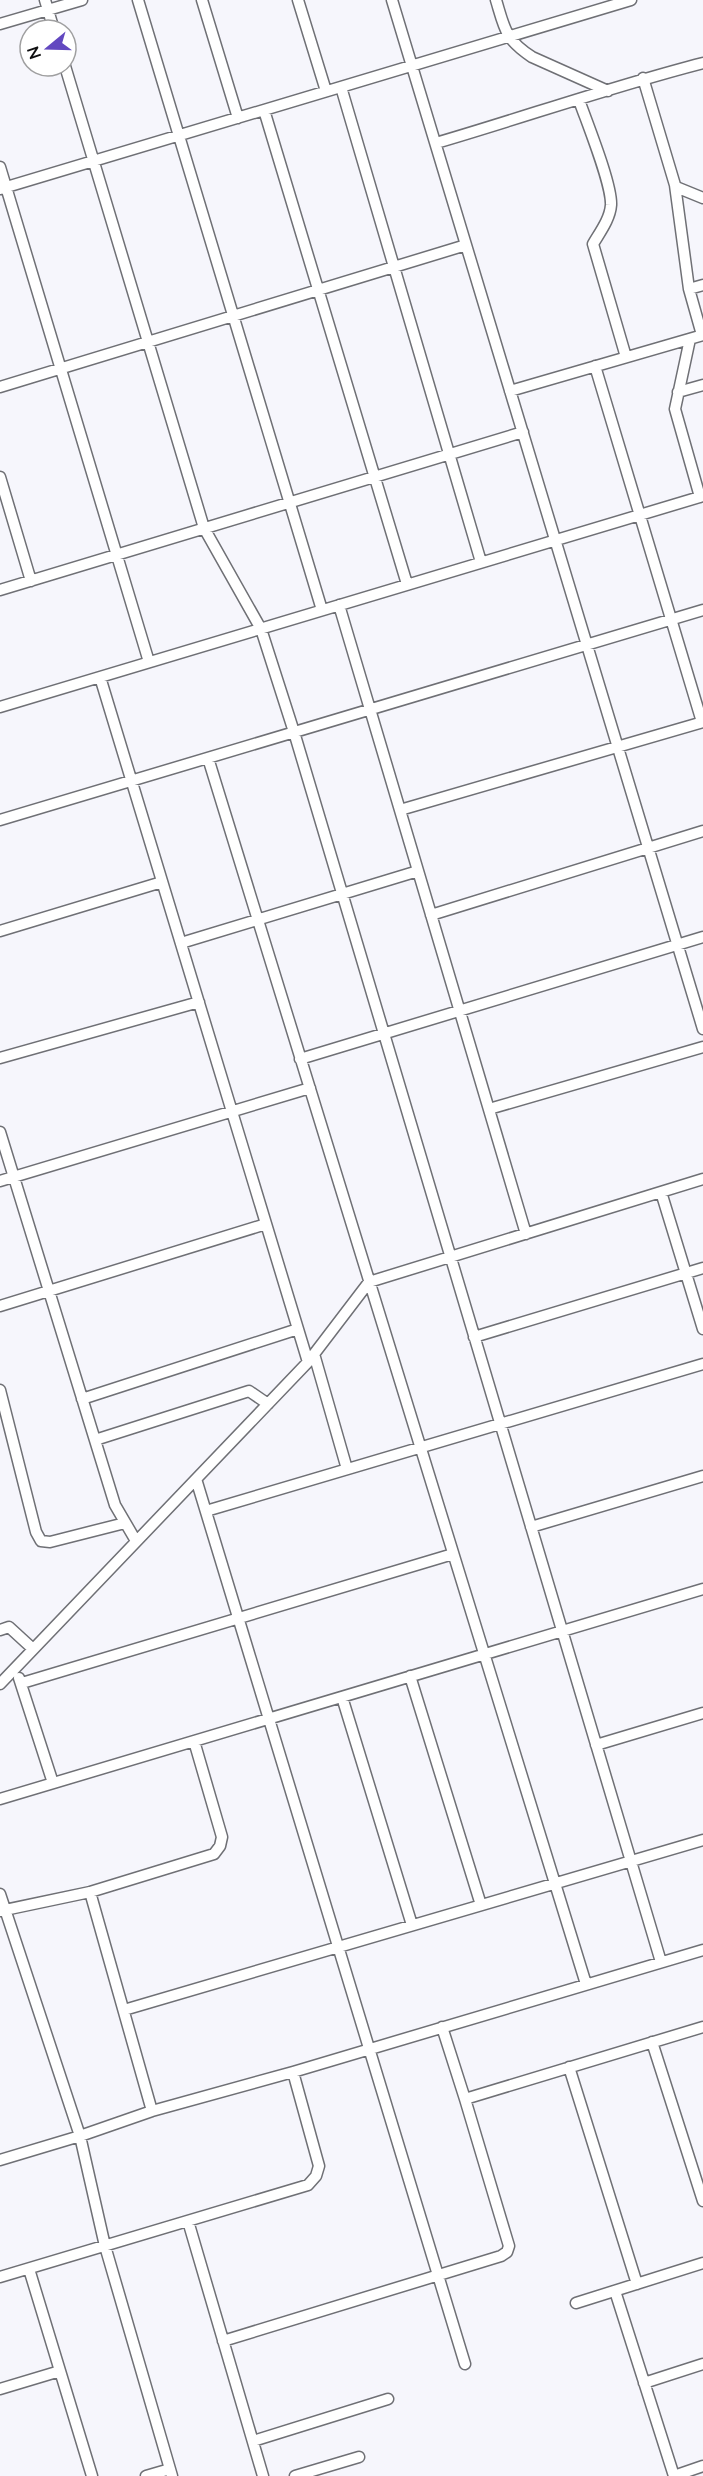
<svg xmlns="http://www.w3.org/2000/svg" width="703" height="2476" font-family="Lato,sans-serif">
<style>
.lines{fill:none;stroke-linecap:round;stroke-linejoin:round}
.minor-casing{stroke:#6f7075;stroke-width:13}
.minor{stroke:#fff;stroke-width:10}
</style>
<rect width="100%" height="100%" fill="#f6f6fc"/>
<g class="lines">
<defs>
<path id="minor" d="M45,0L54,30
M138,0L322,610
M202,0L238,118
M298,0L326,91
M392,0L703,1029
M496,0C505,30 505,39 532,57L608,91
M0,24L82,0
M65,66L204,528L261,629L294,732L661,1962
M643,78L675,185L689,289L702,335
M341,87L481,562
M579,100C587,123 612,184 611,205C610,219 600,232 593,244L626,357
M264,110L407,584
M436,143C525,117 613,86 703,63
M0,167L149,662
M676,187L703,198
M0,189L631,0
M689,289L703,285
M690,339L675,409L700,497
M595,366L702,722
M0,387L466,245
M510,391L703,335
M678,392L703,385
M0,477L31,581
M0,590L523,432
M339,605L526,1234
M100,677L308,1362
M0,707L703,496
M208,758L586,1984
M400,810L703,722
M0,820L703,610
M431,915L703,831
M0,931L162,882
M181,943L418,871
M0,1058L199,1002
M300,1059L703,937
M489,1109L703,1047
M0,1132L115,1505L136,1541
M0,1181L310,1088
M661,1192L703,1329
M0,1306L266,1224
M474,1337L703,1268
M314,1354L347,1469
M0,1390L36,1532L41,1541L50,1542L125,1523
M82,1399L298,1329
M95,1440L249,1391L268,1404
M196,1479L465,2364
M206,1511L703,1364
M531,1527L703,1476
M0,1630L9,1627L33,1649
M410,1676L481,1905
M19,1678L53,1783
M22,1683L453,1554
M0,1684L308,1362L369,1282L703,1179
M342,1697L412,1925
M596,1745L703,1713
M0,1799L703,1589
M90,1892L152,2111
M0,1894L80,2136L105,2246L172,2476
M0,1911L90,1892L214,1854L220,1846L222,1837L194,1741
M124,2010L703,1840
M652,2042L703,2201
M569,2067L637,2284
M465,2099L703,2027
M0,2160L80,2136L152,2111L293,2072L703,1950
M188,2221L263,2476
M29,2269L92,2476
M0,2277L308,2185L316,2176L319,2166L293,2072
M615,2291L674,2476
M576,2303L703,2263
M223,2341L501,2256L507,2252L509,2246L465,2099L442,2027
M644,2383L703,2364
M0,2389L60,2371
M253,2441L388,2399
M146,2476L170,2469
M295,2476L359,2457
M674,2476L703,2466"/>
</defs>
<use href="#minor" class="minor-casing"/>
<use href="#minor" class="minor"/>
</g>
<g transform="translate(48 48) rotate(251)"><circle r="28" fill="#ffffff" stroke="#9f9fa0" stroke-width="1.5"/>
<path d="M0-4.5L10 22L0 15L-10 22Z" fill="#6248c0"/>
<text y="-9" font-size="16" font-weight="bold" text-anchor="middle" fill="#0f0f11">N</text>
</g>
</svg>
